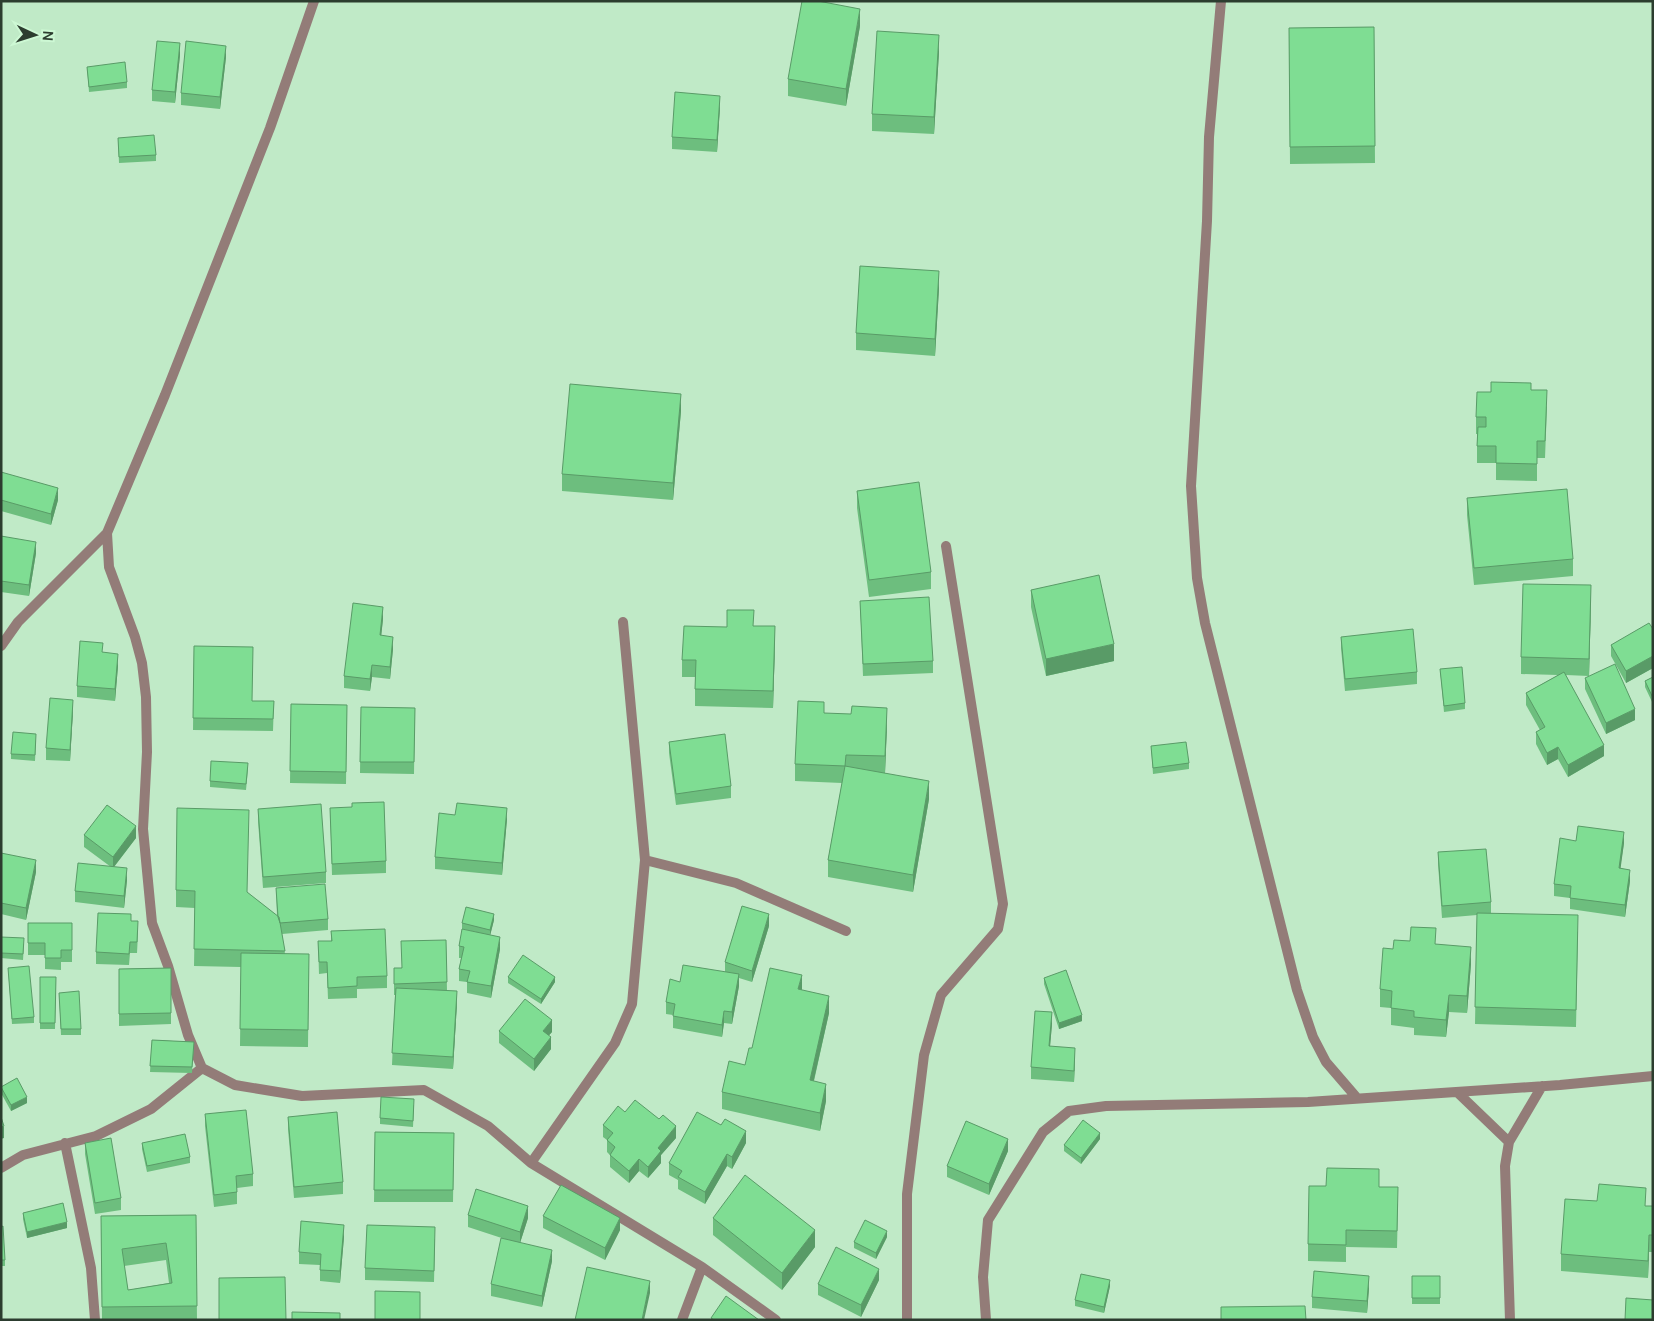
<svg xmlns="http://www.w3.org/2000/svg" width="1654" height="1321" font-family="Manrope,sans-serif">
<style>
.lines{fill:none;stroke-linecap:round;stroke-linejoin:round}
.minor{stroke:#937c78;stroke-width:10}
.wall{fill:#6dbe7e;fill-rule:evenodd}
.shaded-wall{fill:#599b67}
.building{fill:#7fdd93;stroke:#599b67;fill-rule:evenodd}
</style>
<rect width="100%" height="100%" fill="#c0eac7"/>
<g class="lines">
<path class="minor" d="M314,1L270,128L165,395L107,533L109,567L135,637L142,663L146,697L147,752L143,829L152,923L168,966L188,1035L202,1068L235,1085L302,1096L424,1090L488,1126L531,1163L702,1267L776,1320
M1221,1L1209,137L1207,221L1191,486L1197,578L1205,623L1297,990L1313,1037L1326,1062L1357,1098
M1,646L18,622L107,533
M645,860L736,883L846,931
M1457,1092L1509,1142
M65,1143L91,1268L95,1320
M531,1163L615,1043L632,1004L645,860L623,622
M1,1168L23,1155L96,1136L151,1109L202,1068
M682,1320L702,1267
M907,1320V1194L924,1055L941,995L998,929L1003,904L946,546
M986,1320L983,1277L988,1220L1043,1132L1069,1111L1106,1106L1308,1102L1560,1085L1653,1076
M1510,1320L1505,1166L1509,1142L1542,1086"/>
</g>
<path class="wall" d="M860,26L846,106L788,96V79Z
M1374,27L1375,163L1290,164L1289,28Z
M939,52L934,134L872,131V114Z
M180,55L175,103L152,101V90Z
M226,57L220,109L181,105V93Z
M87,67L127,82V88L89,92Z
M720,107L717,152L672,149V137Z
M118,138L156,155V161L119,163Z
M939,288L935,356L856,350V333Z
M1531,390L1547,407L1545,458H1537V481L1496,480V463H1477V434H1476V417L1491,392Z
M681,411L673,500L562,491V474Z
M1,472L58,500L51,525L1,511Z
M857,491L931,572V589L869,597L857,508Z
M1467,498L1573,559V576L1474,585L1467,515Z
M1,536L36,553L29,596L1,592Z
M1031,590L1114,661L1046,676L1031,607Z
M860,601L933,661V673L863,676Z
M1591,602L1589,676L1566,675L1604,756L1568,777L1558,759L1547,765L1536,744V732L1540,730L1526,705V693L1558,675L1521,674V657Z
M383,619L381,636L393,649L390,679L372,677L370,691L344,688V676Z
M754,626L775,643L773,708L695,706V677H682V660L727,627Z
M1653,629V668L1626,683L1611,656V645Z
M1341,637L1417,672V684L1345,691L1341,648Z
M194,646L252,701H274L273,731L193,730Z
M103,652L118,666L115,701L77,697V686Z
M1440,669L1465,703V709L1444,712Z
M1653,677V704L1645,687V681Z
M1585,678L1635,720L1606,734L1585,689Z
M291,704L347,705L346,784L290,783Z
M361,707L415,708L414,774L360,773Z
M73,711L70,761L46,760V748Z
M824,713L887,725L885,773L929,799L913,892L828,877V860L842,783L795,781V764Z
M36,740L35,761L11,759V754Z
M669,742L731,786V798L676,805L669,753Z
M1151,746L1189,763V769L1153,774Z
M248,769L246,790L210,787V781Z
M330,808L386,861V873L332,875Z
M258,809L326,872V883L263,888L258,821Z
M507,819L502,875L435,869V857Z
M84,835L136,838L114,867L127,880L124,908L75,902V891L111,867L84,847Z
M1576,841L1624,843L1620,868L1630,881L1625,917L1570,909V898L1554,896V884Z
M1438,852L1491,902V913L1578,932L1576,1027L1475,1024L1477,915L1442,918L1438,864Z
M1,853L36,872L26,920L1,914Z
M276,888L328,919V930L282,934L285,954H309L308,1047L240,1046L241,967L194,966L195,908L176,907V890L247,892L277,916Z
M494,920L490,935L500,949L491,998L467,993V982L459,981V969L461,958H459V946L476,932L462,929V923Z
M131,921L138,933L137,953H130L129,965L96,964V952Z
M28,923H72V962H61V970L45,969V955H28Z
M769,926L752,982L739,978V986L732,1024L724,1023L722,1037L673,1028V1015L666,1014V1002L680,982L725,972V962Z
M331,931L387,976V988L357,989V998L328,999L327,973L319,974L318,941H331Z
M1,937L24,944L23,960L1,958Z
M446,940L447,991L457,1003L453,1069L392,1065L395,995H394V968H401Z
M1436,944L1471,964L1467,1013L1449,1012L1446,1037L1414,1035V1028L1391,1025V1008L1380,1007V989L1393,949Z
M8,968L34,1017V1023L12,1024Z
M171,968V1024L119,1026V969Z
M40,977H56L55,1029H40Z
M508,977L555,982L541,1004L508,983Z
M1044,978L1082,1021L1059,1029L1044,984Z
M802,990L829,1013L814,1081L826,1101L820,1131L722,1109V1092L745,1065L752,1048Z
M59,993L81,1029V1035H61Z
M1052,1024L1050,1046L1075,1059L1074,1082L1031,1079V1067Z
M499,1031L552,1032L549,1035L551,1049L534,1071L499,1043Z
M152,1040L194,1042L192,1073L150,1072Z
M1,1087L27,1103L11,1111L1,1093Z
M414,1105L413,1127L380,1124V1118Z
M625,1112L676,1138L661,1155V1163L648,1178L639,1171L629,1183L610,1167V1155L607,1152V1140L603,1137V1125Z
M205,1114L253,1174V1186L237,1188V1204L214,1207L205,1126Z
M288,1117L343,1182V1194L294,1198L288,1129Z
M375,1132L454,1133L453,1202H374Z
M1100,1139L1081,1164L1064,1151V1145Z
M85,1143L121,1198V1210L95,1214L85,1154Z
M142,1143L190,1157V1163L147,1172L142,1149Z
M746,1143L732,1169L727,1166L705,1204L678,1189V1180L669,1175V1163Z
M1008,1151L989,1195L947,1177V1166Z
M1379,1187L1398,1204L1397,1248L1346,1247V1262L1308,1261V1244Z
M1646,1206H1653V1252H1649L1648,1278L1561,1271V1254Z
M23,1213L67,1228L27,1238L23,1219Z
M196,1215L197,1320H102L101,1216ZM166,1260L169,1283L128,1290L124,1266Z
M468,1215L528,1218L520,1243L552,1261L542,1307L491,1296V1284L511,1241L468,1227Z
M543,1216L620,1230L605,1260L543,1228Z
M713,1218L815,1247L782,1290L713,1235Z
M1,1227L5,1260V1266H1Z
M344,1237L340,1283L320,1281V1265L299,1264V1252Z
M887,1237L876,1259L854,1248V1242Z
M435,1239L434,1282L365,1280V1268Z
M1412,1276H1440V1304H1412Z
M879,1280L861,1317L818,1295V1284Z
M1110,1286L1104,1313L1075,1306V1300Z
M1369,1288L1367,1313L1312,1308V1297Z"/>
<path class="shaded-wall" d="M860,9V26L846,106V89Z
M939,35V52L934,134V117Z
M180,43V55L175,103V92Z
M226,46V57L220,109V97Z
M720,96V107L717,152V140Z
M939,271V288L935,356V339Z
M681,394V411L673,500V483Z
M58,488V500L51,525V514Z
M36,542V553L29,596V585Z
M1591,585V602L1589,676V659Z
M383,607V619L380,647V635Z
M775,626V643L773,708V691Z
M393,637V649L390,679V667Z
M1114,644V661L1046,676V659Z
M118,654V666L115,701V689Z
M1653,656V668L1626,683V671Z
M372,665V677L370,691V679Z
M73,700V711L70,761V750Z
M887,708V725L885,773V756Z
M1635,709V720L1606,734V723Z
M1604,745V756L1568,777V765Z
M1558,747V759L1547,765V753Z
M929,781V799L913,892V875Z
M507,808V819L502,875V863Z
M136,826V838L113,868V857Z
M1624,832V843L1619,880V868Z
M36,860V872L26,920V908Z
M127,868V880L124,908V896Z
M1630,870V881L1625,917V905Z
M494,914V920L490,936V930Z
M769,914V926L752,982V971Z
M500,937V949L491,998V986Z
M1471,947V964L1467,1013V996Z
M739,974V986L732,1024V1012Z
M802,975V992L798,989Z
M555,977V982L541,1004V999Z
M457,991V1003L453,1069V1057Z
M1449,995V1012L1446,1037V1020Z
M829,996V1013L810,1097V1080Z
M724,1011V1023L722,1037V1025Z
M1052,1012V1024L1049,1058V1046Z
M1082,1015V1021L1059,1029V1023Z
M552,1020V1032L543,1042V1031Z
M551,1037V1049L534,1071V1059Z
M1075,1048V1059L1074,1082V1071Z
M826,1084V1101L820,1131V1113Z
M27,1097V1103L11,1111V1105Z
M4,1126V1138L1,1139V1127Z
M676,1126V1138L661,1155V1163L648,1178V1167L658,1148Z
M746,1131V1143L732,1169V1157Z
M1100,1133V1139L1081,1164V1158Z
M1008,1139V1151L989,1195V1184Z
M727,1154V1166L705,1204V1192Z
M639,1159V1171L629,1183V1171Z
M528,1206V1218L520,1243V1232Z
M620,1218V1230L605,1260V1248Z
M67,1222V1228L27,1238V1232Z
M344,1225V1237L340,1283V1271Z
M815,1230V1247L782,1290V1273Z
M887,1231V1237L876,1259V1253Z
M1649,1235V1252L1648,1278V1261Z
M552,1250V1261L542,1307V1296Z
M879,1269V1280L861,1317V1305Z
M1369,1276V1288L1367,1313V1301Z
M1110,1280V1286L1104,1313V1307Z
M650,1281V1293L644,1320H642Z"/>
<path class="building" d="M802,1H818L860,9L846,89L788,79Z
M1374,27L1375,146L1290,147L1289,28Z
M877,31L939,35L934,117L872,114Z
M157,41L180,43L175,92L152,90Z
M186,41L226,46L220,97L181,93Z
M125,62L127,82L89,87L87,67Z
M675,92L720,96L717,140L672,137Z
M154,135L156,155L119,157L118,138Z
M860,266L939,271L935,339L856,333Z
M1491,382L1531,383V390H1547L1545,441H1537V464L1496,463V446H1477L1478,427H1486V417H1476L1477,392H1491Z
M570,384L681,394L673,483L562,474Z
M1,472L58,488L51,514L1,500Z
M919,482L931,572L869,580L857,491Z
M1567,489L1573,559L1474,568L1467,498Z
M1,536L36,542L29,585L1,581Z
M1099,575L1114,644L1046,659L1031,590Z
M1523,584L1591,585L1589,659L1521,657Z
M929,597L933,661L863,664L860,601Z
M353,603L383,607L380,635L393,637L390,667L372,665L370,679L344,676Z
M727,610H754L753,626H775L773,691L695,689L696,660H682L684,626L727,627Z
M1649,623L1653,629V656L1626,671L1611,645Z
M1413,629L1417,672L1345,679L1341,637Z
M80,641L103,643L102,652L118,654L115,689L77,686Z
M194,646L253,647L252,701H274L273,719L193,718Z
M1615,664L1635,709L1606,723L1585,678Z
M1462,667L1465,703L1444,706L1440,669Z
M1564,672L1604,745L1568,765L1558,747L1547,753L1536,732L1545,727L1526,693Z
M1653,677V698L1645,681Z
M50,698L73,700L70,750L46,748Z
M798,701L824,702V713L851,714L852,706L887,708L885,756L846,755L845,766L795,764Z
M291,704L347,705L346,772L290,771Z
M361,707L415,708L414,762H360Z
M13,732L36,734L35,755L11,754Z
M725,734L731,786L676,794L669,742Z
M1186,742L1189,763L1153,768L1151,746Z
M211,761L248,763L246,784L210,781Z
M845,766L929,781L913,875L828,860Z
M384,802L386,861L332,864L330,808L352,807V803Z
M457,803L507,808L502,863L435,857L439,813L455,815Z
M321,804L326,872L263,877L258,809Z
M107,805L136,826L113,857L84,835Z
M177,808L249,810L247,892L279,917L285,951L194,949L195,891L176,890Z
M1578,826L1624,832L1619,868L1630,870L1625,905L1570,898L1571,886L1554,884L1560,838L1576,841Z
M1486,849L1491,902L1442,906L1438,852Z
M1,853L36,860L26,908L1,903Z
M78,863L127,868L124,896L75,891Z
M325,884L328,919L280,923L278,917L276,888Z
M742,906L769,914L752,971L725,962Z
M466,907L494,914L490,930L462,923Z
M98,913L131,914V921H138L137,942H130L129,954L96,952Z
M1477,913L1578,915L1576,1010L1475,1007Z
M28,923H72V950H61V958H45V943H28Z
M1411,927L1436,928L1435,944L1471,947L1467,996L1449,995L1446,1020L1414,1017V1011L1391,1008L1392,991L1380,989L1383,948L1393,949L1394,940L1410,941Z
M385,929L387,976L357,977V986L328,988L327,962H319L318,941H332L331,931Z
M462,929L500,937L491,986L467,982L470,971L459,969L464,947L459,946Z
M1,937L24,938L23,954L1,953Z
M446,940L447,982L394,984V968H402L401,941Z
M241,953L309,954L308,1030L240,1029Z
M523,955L555,977L541,999L508,977Z
M683,965L739,974L732,1012L724,1011L722,1025L673,1016L675,1004L666,1002L670,979L680,982Z
M29,966L34,1017L12,1019L8,968Z
M171,968V1013L119,1014V969Z
M770,968L802,975L798,989L829,996L810,1080L826,1084L820,1113L722,1092L729,1061L745,1065L749,1048H752Z
M1066,970L1082,1015L1059,1023L1044,978Z
M40,977H56L55,1023H40Z
M396,988L457,991L453,1057L392,1053Z
M79,991L81,1029H61L59,993Z
M525,999L552,1020L543,1031L551,1037L534,1059L499,1031Z
M1035,1011L1052,1012L1049,1046L1075,1048L1074,1071L1031,1067Z
M152,1040L194,1042L192,1067L150,1066Z
M17,1078L27,1097L11,1105L1,1087Z
M381,1097L414,1099L413,1121L380,1118Z
M635,1100L659,1119L663,1115L676,1126L658,1148L661,1151L648,1167L639,1159L629,1171L610,1155L615,1147L607,1140L613,1133L603,1125L618,1106L625,1112Z
M246,1110L253,1174L236,1176L237,1192L214,1195L205,1114Z
M337,1112L343,1182L294,1187L288,1117Z
M697,1112L721,1125L725,1119L746,1131L732,1157L727,1154L705,1192L678,1177L682,1171L669,1163Z
M1,1117L4,1126L1,1127Z
M1083,1120L1100,1133L1081,1158L1064,1145Z
M966,1121L1008,1139L989,1184L947,1166Z
M375,1132L454,1133L453,1190H374Z
M185,1134L190,1157L147,1166L142,1143Z
M111,1138L121,1198L95,1203L85,1143Z
M1327,1168L1379,1169V1187H1398L1397,1231L1346,1230V1245L1308,1244L1309,1186H1326Z
M745,1175L815,1230L782,1273L713,1218Z
M1599,1184L1646,1188L1645,1206H1653V1235H1649L1648,1261L1561,1254L1565,1199L1597,1201Z
M561,1185L620,1218L605,1248L543,1216Z
M476,1189L528,1206L520,1232L468,1215Z
M63,1203L67,1222L27,1232L23,1213Z
M196,1215L197,1306L102,1307L101,1216ZM166,1243L172,1283L128,1290L122,1249Z
M865,1220L887,1231L876,1253L854,1242Z
M301,1221L344,1225L340,1271L320,1270L321,1254L299,1252Z
M367,1225L435,1227L434,1271L365,1268Z
M3,1226L5,1260H1V1227Z
M501,1238L552,1250L542,1296L491,1284Z
M836,1247L879,1269L861,1305L818,1284Z
M587,1267L650,1281L642,1320H575Z
M1314,1271L1369,1276L1367,1301L1312,1297Z
M1081,1274L1110,1280L1104,1307L1075,1300Z
M1412,1276H1440V1298H1412Z
M285,1277L286,1320H219V1278Z
M375,1291L420,1292V1320H375Z
M726,1296L759,1320H714L711,1318Z
M1626,1298L1653,1300V1320H1625Z
M1305,1306L1306,1320H1221V1307Z
M292,1312L340,1313V1320H292Z"/>
<rect width="1654" height="1321" fill="none" stroke="#2c3d2f" stroke-width="5"/>
<g transform="translate(35 35) rotate(94)" stroke="#cdf8d4" stroke-width="4" paint-order="stroke">
<path d="M0-4L9 19L0 12L-9 19Z" fill="#2c3d2f"/>
<text y="-8" font-size="14" font-weight="bold" text-anchor="middle" fill="#2c3d2f">N</text>
</g>
</svg>
